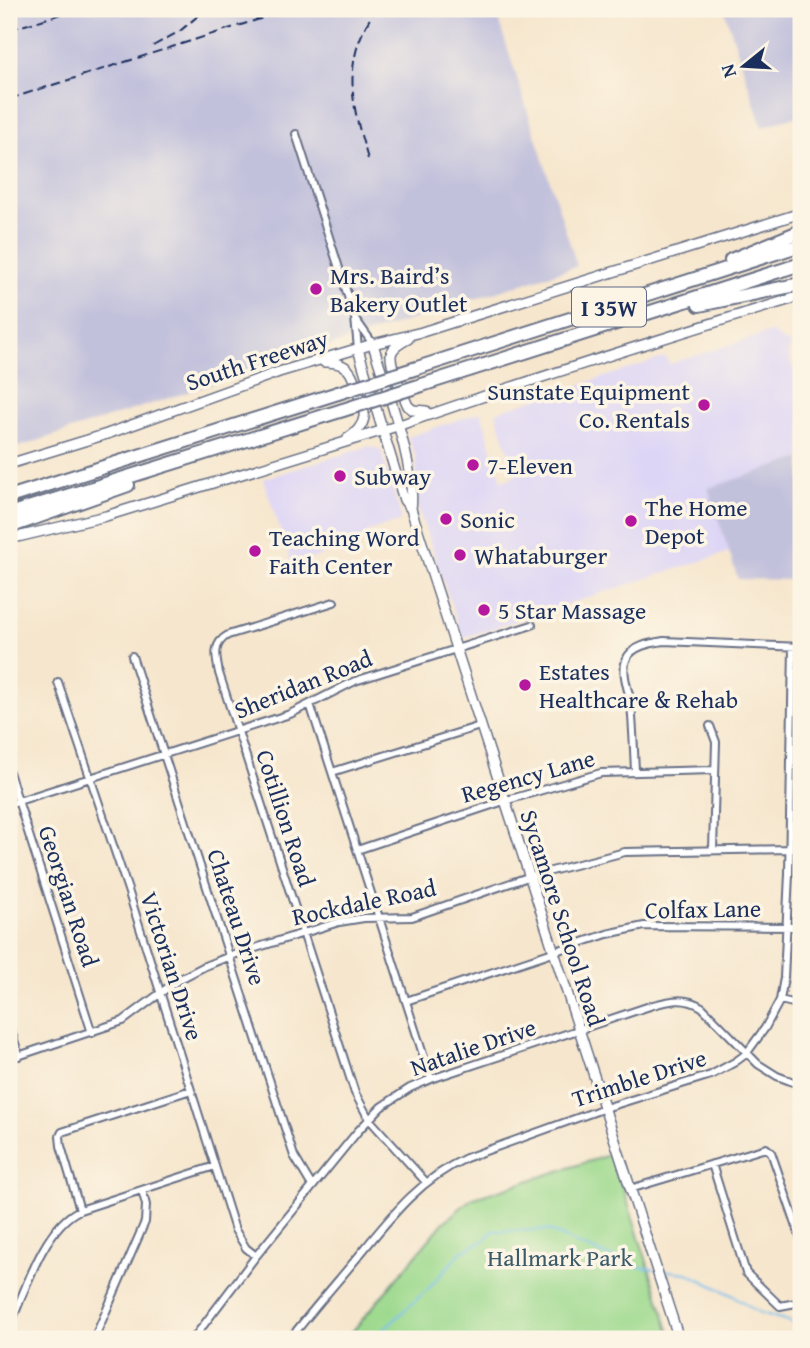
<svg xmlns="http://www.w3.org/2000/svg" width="810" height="1348" font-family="'Gentium Book Plus',serif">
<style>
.built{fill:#ddd5f6}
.industrial{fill:#c2c1dc}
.green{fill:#9cd98d;stroke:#5c8476;stroke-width:2}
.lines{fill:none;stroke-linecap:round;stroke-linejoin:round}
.stream{stroke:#76beee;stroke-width:2}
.minor-casing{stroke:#686f85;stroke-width:10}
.secondary-casing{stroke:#686f85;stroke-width:12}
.motorway-casing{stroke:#686f85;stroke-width:16}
.minor{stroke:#fff;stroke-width:6}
.secondary{stroke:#fff;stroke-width:9}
.motorway{stroke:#fff;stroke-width:12}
.rail{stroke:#1b2f5e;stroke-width:2;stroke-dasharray:10 5;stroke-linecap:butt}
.motorway-bridge-casing{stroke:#686f85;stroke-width:16;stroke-linecap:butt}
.motorway-bridge{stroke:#fff;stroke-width:12}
.poi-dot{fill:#b5179e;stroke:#fcf5e5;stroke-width:2.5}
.labels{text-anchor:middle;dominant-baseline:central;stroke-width:7;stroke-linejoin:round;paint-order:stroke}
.shield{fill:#fcf5e5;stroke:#5e6a86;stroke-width:2}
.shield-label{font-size:23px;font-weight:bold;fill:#1b2f5e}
.poi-label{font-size:24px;fill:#1b2f5e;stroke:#fcf5e5;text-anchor:start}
.street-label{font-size:24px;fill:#1b2f5e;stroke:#fcf5e5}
.park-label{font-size:24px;fill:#3b5a6a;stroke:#fcf5e5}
</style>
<rect width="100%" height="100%" fill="#fcf5e5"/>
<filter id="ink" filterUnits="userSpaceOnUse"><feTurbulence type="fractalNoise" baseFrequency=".0143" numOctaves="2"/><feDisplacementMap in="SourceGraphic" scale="14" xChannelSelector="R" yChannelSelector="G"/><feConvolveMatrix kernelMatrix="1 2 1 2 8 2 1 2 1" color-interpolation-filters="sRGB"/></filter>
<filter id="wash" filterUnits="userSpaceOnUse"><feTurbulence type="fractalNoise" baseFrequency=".00686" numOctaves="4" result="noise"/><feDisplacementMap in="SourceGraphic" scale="28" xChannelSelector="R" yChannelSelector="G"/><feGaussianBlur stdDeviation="1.57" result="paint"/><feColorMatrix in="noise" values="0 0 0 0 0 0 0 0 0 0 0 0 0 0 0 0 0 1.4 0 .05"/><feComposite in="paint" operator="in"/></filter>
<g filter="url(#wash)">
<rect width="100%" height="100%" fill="#f6e6cd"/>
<path class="built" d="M771,332L791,346L788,353L801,394V458L709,488L729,552L463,638L418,508L416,457L408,437L481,412L502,481L516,476L496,412L666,357L669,364Z
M369,446L381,450L401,517L399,522L366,532L368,540L292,565L263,479Z"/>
<path class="industrial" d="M9,9H495L577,266L9,450Z
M724,9H801V115L762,127Z
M801,458V580L738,579L708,488Z"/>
<path class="green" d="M612,1154L672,1339H346L443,1223L471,1199Z"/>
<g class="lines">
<path class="stream" d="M659,1270L687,1273L734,1296L758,1312L791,1322L801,1329
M373,1339L428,1289L461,1252L483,1241L493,1231L549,1230L576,1244L638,1267L654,1269"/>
</g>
</g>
<g filter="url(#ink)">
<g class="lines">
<defs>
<path id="minor" d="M296,134L355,318L358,349
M356,320L373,344
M334,602L228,635C212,644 216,657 219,673L355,1093L369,1119L425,1181
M132,656L294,1156L312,1186
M58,682L128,890L235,1230L246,1248L256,1256
M310,704L431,1079
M710,726L716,742L713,850
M635,771C634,749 633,726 631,704C629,691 621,673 626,660C631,646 651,643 664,641L801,647
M9,772L92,1033
M332,772L480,726
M9,804L290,714L355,681L532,625
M357,850L504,801L601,773L714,770
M780,1000L801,1005
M406,1001L607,934L644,926L801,927
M9,1024L19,1056
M9,1059L123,1021L178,980L205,966L230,956L339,922L364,918L412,917L528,877L625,852L789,849
M712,1164L746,1273L780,1306L801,1302
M630,1189L766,1148L771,1152L801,1239
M80,1210L61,1146L60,1136L62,1132L191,1090
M9,1328C24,1293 44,1226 80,1210L215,1166
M94,1339L145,1222L146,1205L142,1190
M193,1339L256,1256L358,1131L381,1107L410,1088L431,1079L653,1005C672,1000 685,997 702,1007L758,1064L777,1076L801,1085
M290,1339C310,1313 331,1289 352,1264C387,1222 415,1182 466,1158L605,1108L711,1075L735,1062L746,1054L765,1028L780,1000L784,978L789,874L793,647"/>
<path id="secondary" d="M408,339C402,342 392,347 391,355C390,366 403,395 408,406L413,410L426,411
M373,344C385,386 417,467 411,509
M358,349L404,500L411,509L679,1339
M324,362C350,361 353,375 359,396C361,402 365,410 364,417C363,426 355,434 348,438
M9,464L107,434L279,372L373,344L422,332L801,213
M9,539L106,516L397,426C531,379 666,337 801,296"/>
<path id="motorway" d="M731,260L801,231
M699,305L801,284
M417,368L801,245
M422,385L801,264
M9,497L338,393
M9,514L343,410
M9,527L128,485"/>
</defs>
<use href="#minor" class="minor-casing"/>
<use href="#secondary" class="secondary-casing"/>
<use href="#motorway" class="motorway-casing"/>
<use href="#minor" class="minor"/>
<use href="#secondary" class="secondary"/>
<use href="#motorway" class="motorway"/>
<path class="rail" d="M9,30L77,9
M153,46L180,31L206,9
M9,99L291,9
M368,159C351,104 341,60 376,9"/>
<defs>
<path id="motorway-bridge" d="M338,393L417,368
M343,410L422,385"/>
</defs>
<use href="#motorway-bridge" class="motorway-bridge-casing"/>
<use href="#motorway-bridge" class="motorway-bridge"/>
</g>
</g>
<g class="poi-dot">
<circle cx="316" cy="289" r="7"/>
<circle cx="704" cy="405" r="7"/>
<circle cx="473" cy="465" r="7"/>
<circle cx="340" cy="476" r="7"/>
<circle cx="446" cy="519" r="7"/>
<circle cx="631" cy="521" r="7"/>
<circle cx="255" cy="551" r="7"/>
<circle cx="460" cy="555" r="7"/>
<circle cx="484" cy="610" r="7"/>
<circle cx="525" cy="685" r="7"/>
</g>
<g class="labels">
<rect class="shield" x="572" y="287.5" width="74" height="39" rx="5"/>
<g class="shield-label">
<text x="609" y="307">I 35W</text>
</g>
<g class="poi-label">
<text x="330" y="275">Mrs. Baird’s<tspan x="330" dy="28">Bakery Outlet</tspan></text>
<text x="690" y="391" text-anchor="end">Sunstate Equipment<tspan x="690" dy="28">Co. Rentals</tspan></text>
<text x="487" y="465">7-Eleven</text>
<text x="354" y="476">Subway</text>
<text x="645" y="507">The Home<tspan x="645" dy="28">Depot</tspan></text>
<text x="460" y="519">Sonic</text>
<text x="269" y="537">Teaching Word<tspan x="269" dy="28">Faith Center</tspan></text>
<text x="474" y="555">Whataburger</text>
<text x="498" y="610">5 Star Massage</text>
<text x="539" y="671">Estates<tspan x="539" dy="28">Healthcare &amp; Rehab</tspan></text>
</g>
<g class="street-label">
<text transform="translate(257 360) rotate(-18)">South Freeway</text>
<text transform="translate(303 684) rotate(-22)">Sheridan Road</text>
<text transform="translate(528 776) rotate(-16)">Regency Lane</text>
<text transform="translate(286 818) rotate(72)">Cotillion Road</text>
<text transform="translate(69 896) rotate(72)">Georgian Road</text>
<text transform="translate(364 902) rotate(-12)">Rockdale Road</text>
<text transform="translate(703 909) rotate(-1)">Colfax Lane</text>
<text transform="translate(237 917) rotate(72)">Chateau Drive</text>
<text transform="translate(563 918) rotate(72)">Sycamore School Road</text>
<text transform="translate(172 966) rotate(72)">Victorian Drive</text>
<text transform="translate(473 1047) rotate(-19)">Natalie Drive</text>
<text transform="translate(639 1078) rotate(-18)">Trimble Drive</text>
</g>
<g class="park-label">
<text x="560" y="1257">Hallmark Park</text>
</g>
</g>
<rect width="810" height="1348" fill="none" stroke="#fcf5e5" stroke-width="35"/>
<g transform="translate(744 66) rotate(252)" stroke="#fcf5e5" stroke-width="5" paint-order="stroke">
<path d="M0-5L12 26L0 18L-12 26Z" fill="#1b2f5e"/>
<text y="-10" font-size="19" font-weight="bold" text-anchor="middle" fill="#1b2f5e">N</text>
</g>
</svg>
